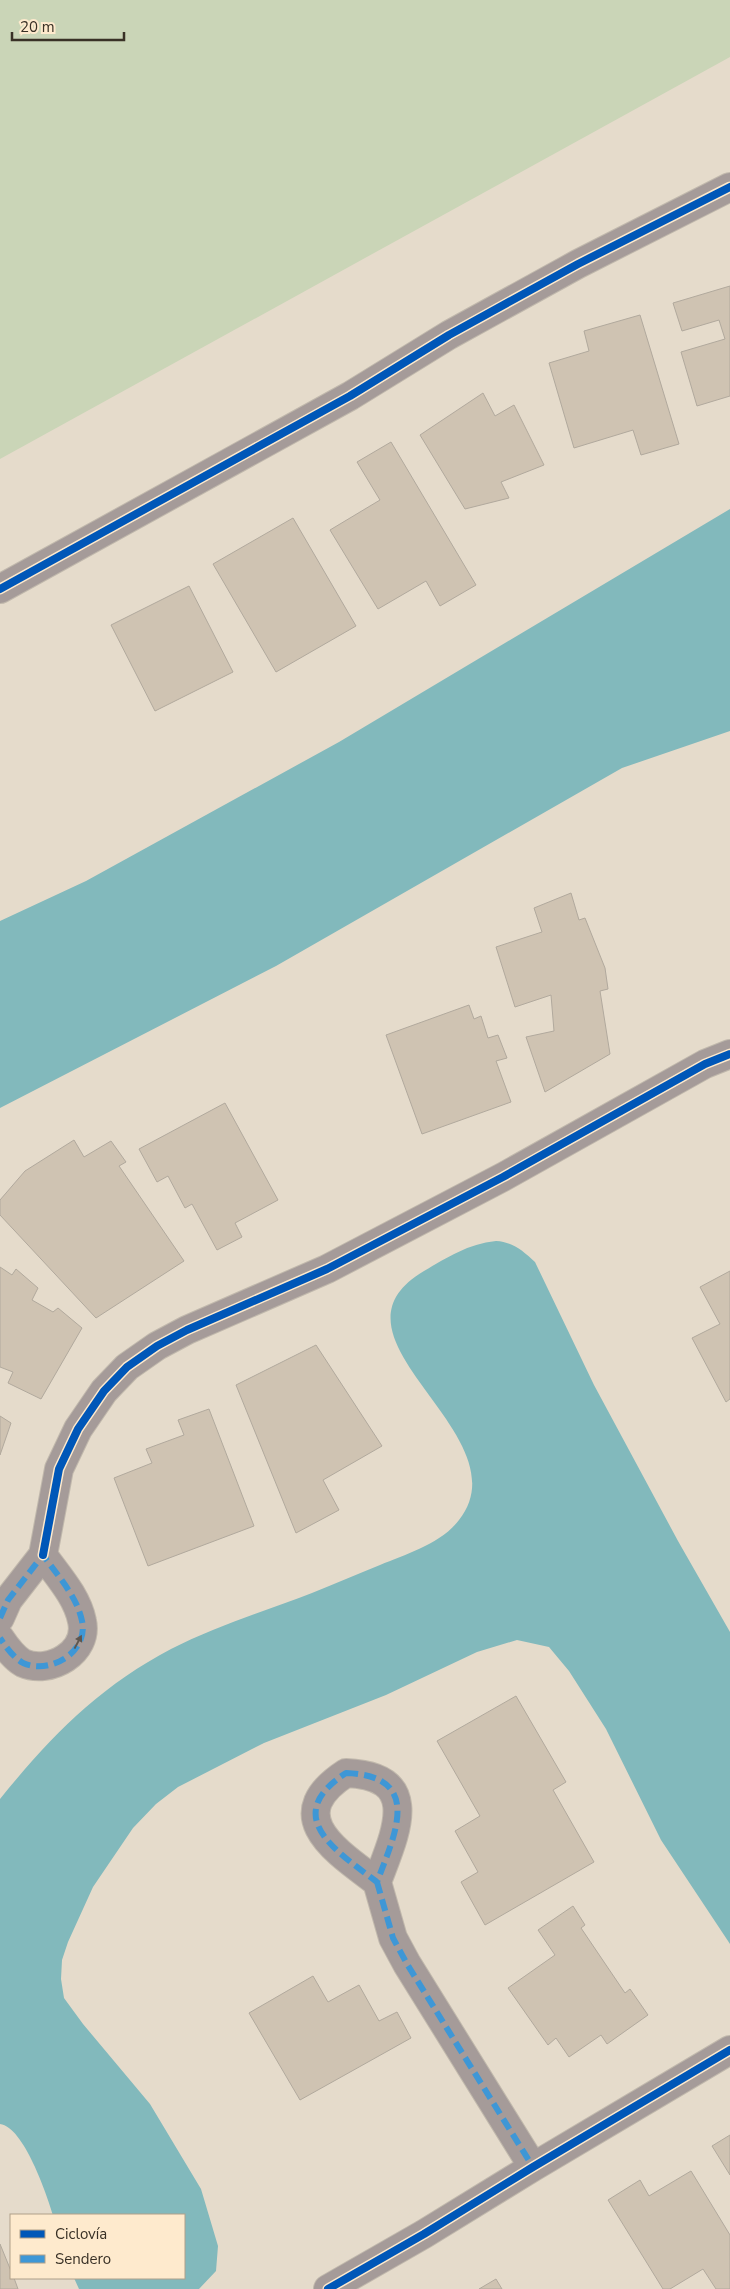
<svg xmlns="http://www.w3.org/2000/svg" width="730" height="2289" font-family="'Nunito Sans',sans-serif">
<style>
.green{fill:#cad5b7}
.water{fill:#82b9bc}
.building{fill:#cfc3b2;stroke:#b1a99d}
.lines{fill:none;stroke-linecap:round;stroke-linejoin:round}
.street-casing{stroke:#c0b8ac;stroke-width:30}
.street{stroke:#a59b99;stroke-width:28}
.quiet{stroke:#3e97d6;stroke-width:6;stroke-dasharray:12 6;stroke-linecap:butt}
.cycleway-casing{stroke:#feeacd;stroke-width:11}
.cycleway{stroke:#0057b8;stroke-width:8}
.oneway{fill:#5f564e}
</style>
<rect width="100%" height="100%" fill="#e5dbcb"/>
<path class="green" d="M0,0H730V57L0,459Z"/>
<path class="water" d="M730,509V731L622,768L276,966L0,1108V921L86,881L339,742Z
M496,1241C513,1242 523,1251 535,1262L594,1385L678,1541L730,1632V1944L661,1840L606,1729L569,1671L549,1647L517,1640L477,1652L386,1695L264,1743L178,1787L156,1804L133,1828L93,1887L68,1942L62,1960L61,1979L64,1998L83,2024L150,2104L201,2189L218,2246L216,2271L199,2289H79L74,2278H184V2215H53C47,2195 24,2127 0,2124V1799C51,1736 99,1687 171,1649C216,1626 265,1611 312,1593C335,1584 357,1574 380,1565C406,1554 441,1544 459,1520C526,1434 311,1338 424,1271C448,1257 468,1244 496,1241Z"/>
<path class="building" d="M730,286V396L697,406L681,352L725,339L719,320L682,331L673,303Z
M640,315L679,444L641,455L633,430L574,448L549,363L589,351L584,331Z
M483,393L495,416L514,405L544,465L501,482L509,498L465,509L420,435Z
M391,442L476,585L440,606L426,581L378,609L330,530L380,500L357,462Z
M293,518L356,626L276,672L213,564Z
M189,586L233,672L155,711L111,625Z
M571,893L579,920L585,918L605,968L608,989L600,991L610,1054L545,1092L526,1037L554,1031L551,995L515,1007L496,947L542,932L534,908Z
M469,1005L474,1019L481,1016L488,1038L498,1035L507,1058L496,1061L511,1102L422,1134L386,1035Z
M225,1103L278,1200L235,1223L242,1237L217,1250L192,1204L185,1208L168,1176L157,1182L139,1149Z
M74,1140L84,1157L111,1141L126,1162L119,1166L184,1261L96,1318L0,1215V1200L25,1171Z
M0,1267L12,1275L16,1269L38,1288L32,1300L53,1312L58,1308L82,1328L41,1399L8,1383L13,1372L0,1367Z
M730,1271V1399L726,1402L692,1338L720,1324L700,1287Z
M316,1345L382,1446L323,1480L339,1510L296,1533L236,1385Z
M209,1409L254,1526L148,1566L114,1478L152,1463L146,1449L184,1435L178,1420Z
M0,1416L11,1423L0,1455Z
M516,1696L566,1782L553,1790L594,1862L485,1925L461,1882L478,1872L455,1831L480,1816L437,1741Z
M573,1906L585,1925L581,1928L625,1993L630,1989L648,2015L607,2044L601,2035L569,2057L556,2038L548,2045L508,1988L555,1955L538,1930Z
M313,1976L328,2002L359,1985L379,2021L397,2012L411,2038L300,2100L249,2013Z
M730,2135V2175L712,2146Z
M691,2171L730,2235V2289H716L703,2269L670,2289H663L608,2200L640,2180L649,2196Z
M0,2244L11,2271V2278H14L18,2289H0Z
M496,2279L502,2289H479Z"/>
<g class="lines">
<defs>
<path id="street" d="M0,589L350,396L449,335L578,264L730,187
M43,1555L59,1469L78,1429L104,1391L127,1367L157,1346L187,1330L327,1269L503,1177L705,1064L730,1054
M0,1618L8,1600L43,1555C57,1575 77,1596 82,1621C89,1652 50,1675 23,1663C13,1657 6,1647 0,1638
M346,1773C424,1776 395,1834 377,1882C336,1851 280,1816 346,1773Z
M377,1882L393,1938L407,1964L533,2167
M328,2289L424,2234L533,2167L730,2050"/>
</defs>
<use href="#street" class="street-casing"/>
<use href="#street" class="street"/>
<path class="quiet" d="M0,1618L8,1600L43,1555C57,1575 77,1596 82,1621C89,1652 50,1675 23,1663C13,1657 6,1647 0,1638
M346,1773C424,1776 395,1834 377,1882C336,1851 280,1816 346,1773Z
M377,1882L393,1938L407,1964L533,2167"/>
<defs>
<path id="cycleway" d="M0,589L350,396L449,335L578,264L730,187
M43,1555L59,1469L78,1429L104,1391L127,1367L157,1346L187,1330L327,1269L503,1177L705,1064L730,1054
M328,2289L424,2234L533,2167L730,2050"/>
</defs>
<use href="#cycleway" class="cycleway-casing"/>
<use href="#cycleway" class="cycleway"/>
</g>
<defs><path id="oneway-solid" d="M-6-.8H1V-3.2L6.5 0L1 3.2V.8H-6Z" transform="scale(1.25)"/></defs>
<use class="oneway" href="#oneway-solid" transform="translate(78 1642) rotate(-62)"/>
<rect x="10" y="2214" width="175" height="65" fill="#feeacd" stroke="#afa08a"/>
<rect x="20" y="2230" width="25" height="8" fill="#0057b8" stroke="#afa08a"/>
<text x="55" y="2239" font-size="15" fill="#393126">Ciclovía</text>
<rect x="20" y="2255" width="25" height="8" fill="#3e97d6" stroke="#afa08a"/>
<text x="55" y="2264" font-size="15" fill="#393126">Sendero</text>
<path d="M12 32v8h112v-8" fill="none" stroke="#393126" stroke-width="2.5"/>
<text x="20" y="32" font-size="15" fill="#393126" stroke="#feeacd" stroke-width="4" paint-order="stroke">20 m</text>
</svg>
